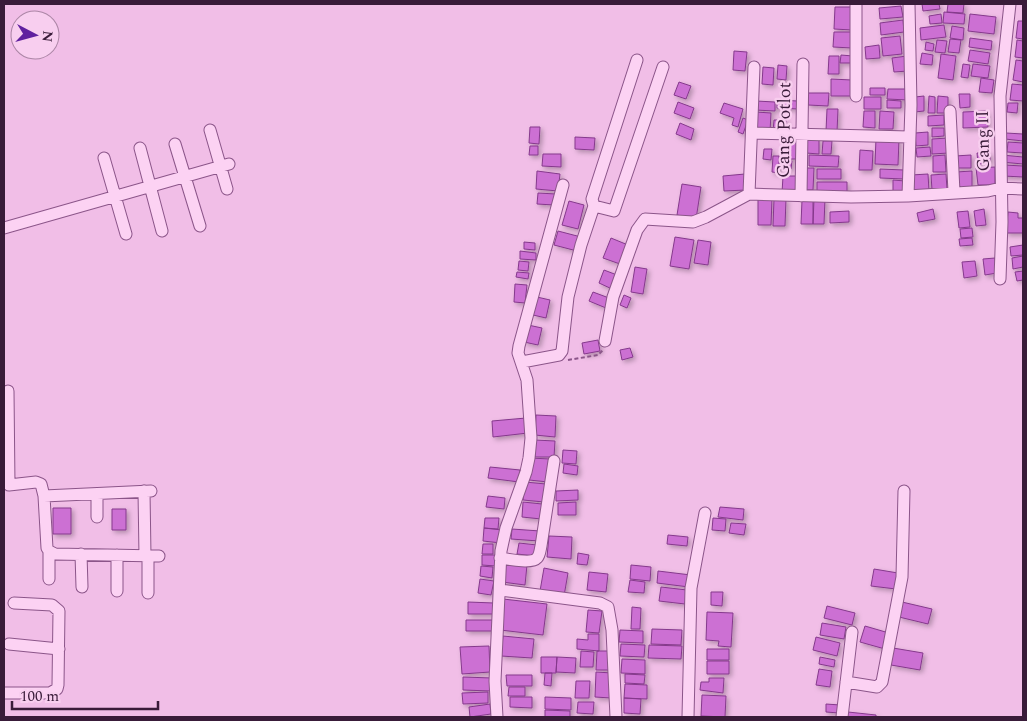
<svg xmlns="http://www.w3.org/2000/svg" width="1027" height="721" font-family="Spectral,serif">
<style>
.building{fill:#cc70d3;stroke:#85398c;filter:url(#shadow)}
.lines{fill:none;stroke-linecap:round;stroke-linejoin:round}
.minor-casing{stroke:#8b5589;stroke-width:13}
.path{stroke:#8b5589;stroke-width:2;stroke-dasharray:4 2.5;stroke-linecap:butt}
.minor{stroke:#fcd2f3;stroke-width:11}
.labels{text-anchor:middle;dominant-baseline:central;stroke-width:4.5;stroke-linejoin:round;paint-order:stroke}
.street-label{font-size:18px;fill:#391b39;stroke:#f8ceef}
</style>
<defs>
<filter id="shadow"><feDropShadow dx="2.5" dy="2.5" stdDeviation="2.5" flood-color="#0004"/></filter>
</defs>
<rect width="100%" height="100%" fill="#f1bee7"/>
<path class="building" d="M922,4H939L940,9L923,11Z
M948,4H964L963,13L947,12Z
M901,6L903,17L880,19L879,8Z
M835,7H853L852,30L834,29Z
M944,12L965,14L964,24L943,23Z
M941,14L942,23L930,24L929,16Z
M970,14L996,17L994,34L968,31Z
M903,20L904,32L881,35L880,23Z
M1018,21H1023V39L1016,38Z
M944,25L946,37L921,40L920,28Z
M952,26L964,28L963,40L950,38Z
M834,32H853L852,48L833,47Z
M900,36L902,54L883,56L881,38Z
M970,38L992,41L991,50L969,47Z
M950,39L961,40L959,53L948,52Z
M937,40L947,41L945,53L935,52Z
M1017,40L1023,41V58L1015,57Z
M926,42L934,44L933,51L925,50Z
M879,45L880,58L866,59L865,47Z
M970,50L990,53L988,64L968,61Z
M734,51L747,52L745,71L733,70Z
M922,53L933,55L932,65L920,64Z
M941,54L956,56L953,80L938,78Z
M841,55L853,56L852,63H840Z
M829,56H839V74H828Z
M907,56L908,71L894,72L892,58Z
M1016,60L1023,61V82L1013,80Z
M963,64L970,65L968,78L961,77Z
M973,64L990,66L988,78L971,76Z
M778,65L787,66L786,80L777,79Z
M763,67L774,68L773,85L762,84Z
M981,78L994,80L992,93L979,92Z
M831,79L852,80L851,96H831Z
M679,82L691,86L686,99L674,95Z
M1012,84L1023,85V101L1010,100Z
M870,88H885V95H870Z
M888,89H908V100L887,99Z
M808,93H829L828,106L808,105Z
M959,94H970V107L960,108Z
M924,96V111L915,112V97Z
M929,96L935,97V113H928Z
M938,96L948,97V113H937Z
M864,97H881V109H864Z
M777,100L798,101V109L777,108Z
M887,100L901,101V108H887Z
M756,101L775,102V111L755,110Z
M678,102L694,108L690,119L674,113Z
M724,103L743,109L738,127L732,125L734,118L720,113Z
M1008,103H1018L1017,113L1007,112Z
M827,109H838L837,132L826,131Z
M864,111H875V128L863,127Z
M880,111L894,112L893,129H879Z
M987,111L988,127L963,128V112Z
M756,112L771,113L770,132L755,131Z
M944,115V125L928,126V116Z
M743,118L748,120L743,134L738,132Z
M774,120H786L785,132L773,131Z
M680,123L694,129L691,140L676,134Z
M530,127H540L539,144L529,143Z
M932,128H944V136L932,137Z
M928,132V145L916,146L915,133Z
M1006,133L1023,134V141L1005,139Z
M575,137L595,138L594,150L575,149Z
M807,137L819,138V154L806,153Z
M876,138L899,139L898,165L875,164Z
M948,138L949,153L932,154V139Z
M823,141H832L831,154H822Z
M1008,142L1023,143V153L1007,152Z
M782,143H797L796,159H781Z
M530,146H538V155H529Z
M930,147L931,156L917,157L916,148Z
M764,149H772L771,160L763,159Z
M860,150L873,151L872,170H859Z
M977,153H990V163L978,164Z
M543,154H561V167L542,166Z
M809,155L839,156L838,167L809,166Z
M945,155L946,172H933V156Z
M971,155V168H955V156Z
M1002,155L1023,157V164L1001,162Z
M773,156H779V173L772,172Z
M784,160L792,161L791,169H784Z
M1004,165L1023,166V177L1003,176Z
M995,167V185H978L976,168Z
M804,168H814L813,190H803Z
M817,169H841V179H817Z
M880,169L904,170V179L880,178Z
M537,171L560,174L558,191L536,189Z
M972,171V190H957L956,172Z
M745,174L746,190L724,191L723,176Z
M928,174L929,191L912,192L911,175Z
M946,174L947,189L932,190L931,175Z
M783,176H797L796,194L782,193Z
M893,180L905,181V193L893,192Z
M817,182H847V193H817Z
M682,184L701,187L696,219L677,215Z
M538,193L556,194L554,205L537,204Z
M758,199H772L771,225H758Z
M774,199H786L785,226H773Z
M814,199H825L824,224H813Z
M802,200H813V224H801Z
M569,201L584,205L578,229L562,225Z
M933,209L935,219L919,222L917,213Z
M984,209L986,225L976,226L974,211Z
M849,211V222L830,223V212Z
M968,211L970,227L959,228L957,212Z
M1008,212L1018,213V218H1023V233H1006Z
M972,228L973,237L961,238L960,229Z
M558,231L581,237L577,251L554,245Z
M675,237L694,240L689,269L670,266Z
M611,238L628,245L620,264L603,258Z
M972,238L973,245L960,246L959,239Z
M698,240L711,242L708,265L694,263Z
M524,242L535,243V250L524,249Z
M1023,245V255L1011,256L1010,247Z
M520,251L536,253V260L520,259Z
M1023,256V267L1013,269L1012,258Z
M995,258L997,273L985,275L983,259Z
M519,261L529,262L528,271L518,270Z
M975,261L977,276L964,278L962,262Z
M635,267L647,269L643,294L631,292Z
M604,270L617,275L612,289L599,283Z
M1023,271V280L1017,281L1015,272Z
M517,272L529,273L528,279L516,277Z
M515,284L527,285L525,303L514,302Z
M593,292L609,298L606,308L589,301Z
M624,295L631,298L627,308L620,305Z
M537,297L550,300L546,318L533,315Z
M528,325L542,328L538,345L524,342Z
M598,340L600,351L584,354L582,343Z
M630,348L633,357L622,360L620,350Z
M536,415L556,416L555,437L535,435Z
M526,418L528,433L493,437L492,421Z
M535,440L555,441L554,457H535Z
M563,450L577,451L576,464L562,463Z
M530,458L550,459L548,482L529,480Z
M564,464L578,466L577,475L563,473Z
M490,467L520,470L519,482L488,478Z
M525,482L546,484L544,502L523,500Z
M578,490V500L556,501V491Z
M488,496L505,498L504,509L486,507Z
M523,502L542,504L541,519L522,517Z
M576,502V515H558V503Z
M720,507L744,509L743,520L718,517Z
M53,508H71V534H53Z
M112,509H126V530H112Z
M485,518H499L498,529L484,528Z
M713,518L726,519L725,531L712,530Z
M731,523L746,524L744,535L729,533Z
M484,528L502,530L501,543L483,541Z
M512,529L540,531L539,541L511,539Z
M668,535L688,537L687,546L667,544Z
M549,536L572,537L571,559L547,557Z
M519,543L537,545L535,556L517,554Z
M483,544H493V554H482Z
M578,553L589,555L587,565L577,564Z
M482,555H496V566L482,565Z
M505,562L527,565L525,585L502,582Z
M631,565L651,567L650,581L630,579Z
M481,566L493,567L492,578L480,576Z
M544,568L568,573L564,596L540,591Z
M874,569L898,573L896,589L871,586Z
M658,571L691,575L689,587L657,583Z
M589,572L608,574L606,592L587,590Z
M480,579L494,581L491,595L478,593Z
M630,580L645,582L644,593L628,592Z
M661,587L687,590L685,604L659,601Z
M711,592H723L722,606L711,605Z
M503,599L547,604L543,635L500,630Z
M468,602L494,603V614H468Z
M902,602L932,609L928,624L899,617Z
M827,606L855,613L852,625L824,618Z
M632,607L641,608L640,629H631Z
M588,610L602,611L599,633L586,632Z
M707,612L733,613L731,647L718,646L719,641L706,640Z
M466,620H493V631H466Z
M822,623L846,627L844,639L820,635Z
M865,626L889,633L885,649L860,642Z
M652,629L682,630L681,645L651,644Z
M620,630L643,631V643L619,642Z
M588,634H599V651L577,649V639L588,640Z
M503,636L534,639L532,658L501,656Z
M816,637L840,643L837,656L813,650Z
M621,644L645,645L644,657L620,656Z
M649,645L682,646L681,659L648,658Z
M489,646L490,672L462,674L460,647Z
M893,648L923,653L920,670L891,665Z
M707,649H729V660H707Z
M581,651L594,652L593,667H580Z
M597,651H611L610,670H596Z
M541,657H557L556,673H541Z
M557,657L576,658L575,673L556,672Z
M820,657L835,660L834,667L819,664Z
M622,659L645,660V674L621,673Z
M707,661H729V674H707Z
M819,669L832,671L830,687L816,685Z
M596,672L612,673L611,698L595,697Z
M545,673H552L551,686L544,685Z
M625,674L645,675L644,684L625,683Z
M506,675H532V686H507Z
M463,677L492,678L491,691L463,690Z
M709,678H724L723,693L700,690L701,682H709Z
M576,681H590L589,698H575Z
M625,684L647,685V699L624,698Z
M509,687H525V696H508Z
M488,692V703L463,704L462,693Z
M702,695L726,696L725,717L701,716Z
M510,697H532V708L510,707Z
M545,697L571,698V710L545,709Z
M624,698L641,699L640,714L624,713Z
M578,702H594L593,714L577,713Z
M490,704L491,714L470,717L469,707Z
M826,704L840,705L839,713L826,712Z
M545,710L570,711V717H545Z
M848,712L876,715V717H847Z"/>
<g class="lines">
<defs>
<path id="minor" d="M856,96V4
M950,111L954,192
M210,130L227,189
M752,133L909,137
M175,144L200,226
M140,148L162,231
M104,158L126,234
M749,194L754,67
M801,196L803,64
M908,196L911,105L909,4
M594,206L614,211L663,67
M4,228L229,164
M1000,279L1002,222L1000,96L1010,4
M605,341L613,297L637,230L645,219L693,222L706,217L749,194L851,197L908,196L988,191L1001,188L1023,189
M522,362L559,355L562,351L568,297L581,245L594,206L592,199L637,60
M8,391L9,485L36,482L41,484L44,496L47,548L49,551V579
M144,491L145,556
M97,494V517
M44,496L151,491
M49,551L55,554L159,556
M81,554L82,587
M117,555V591
M500,558C507,559 532,564 537,558C540,555 540,550 541,546L554,461
M500,590L600,603L608,607L612,630L616,717
M148,593V556
M9,644L59,649
M846,682L877,687L882,682L902,577L904,491
M4,693H50L57,689L58,685L59,611L52,605L14,603
M497,717L495,681L501,551L506,528L526,472L529,458L531,438L527,380L518,353L519,346L563,185
M688,717L691,588L705,513
M842,717L852,632"/>
</defs>
<use href="#minor" class="minor-casing"/>
<path class="path" d="M568,360L598,355L603,350"/>
<use href="#minor" class="minor"/>
</g>
<g class="labels">
<g class="street-label">
<text transform="translate(784 130) rotate(-89)">Gang Potlot</text>
<text transform="translate(983 141) rotate(-91)">Gang II</text>
</g>
</g>
<rect width="1027" height="721" fill="none" stroke="#391b39" stroke-width="10"/>
<g transform="translate(35 35) rotate(96)"><circle r="24" fill="#f8ceef" stroke="#ac86a6"/>
<path d="M0-4L9 19L0 12L-9 19Z" fill="#60209f"/>
<text y="-8" font-size="14" font-weight="bold" text-anchor="middle" fill="#391b39">N</text>
</g>
<path d="M12 701v8h146v-8" fill="none" stroke="#391b39" stroke-width="2.5"/>
<text x="20" y="701" font-size="15" fill="#391b39" stroke="#f8ceef" stroke-width="4" paint-order="stroke">100 m</text>
</svg>
